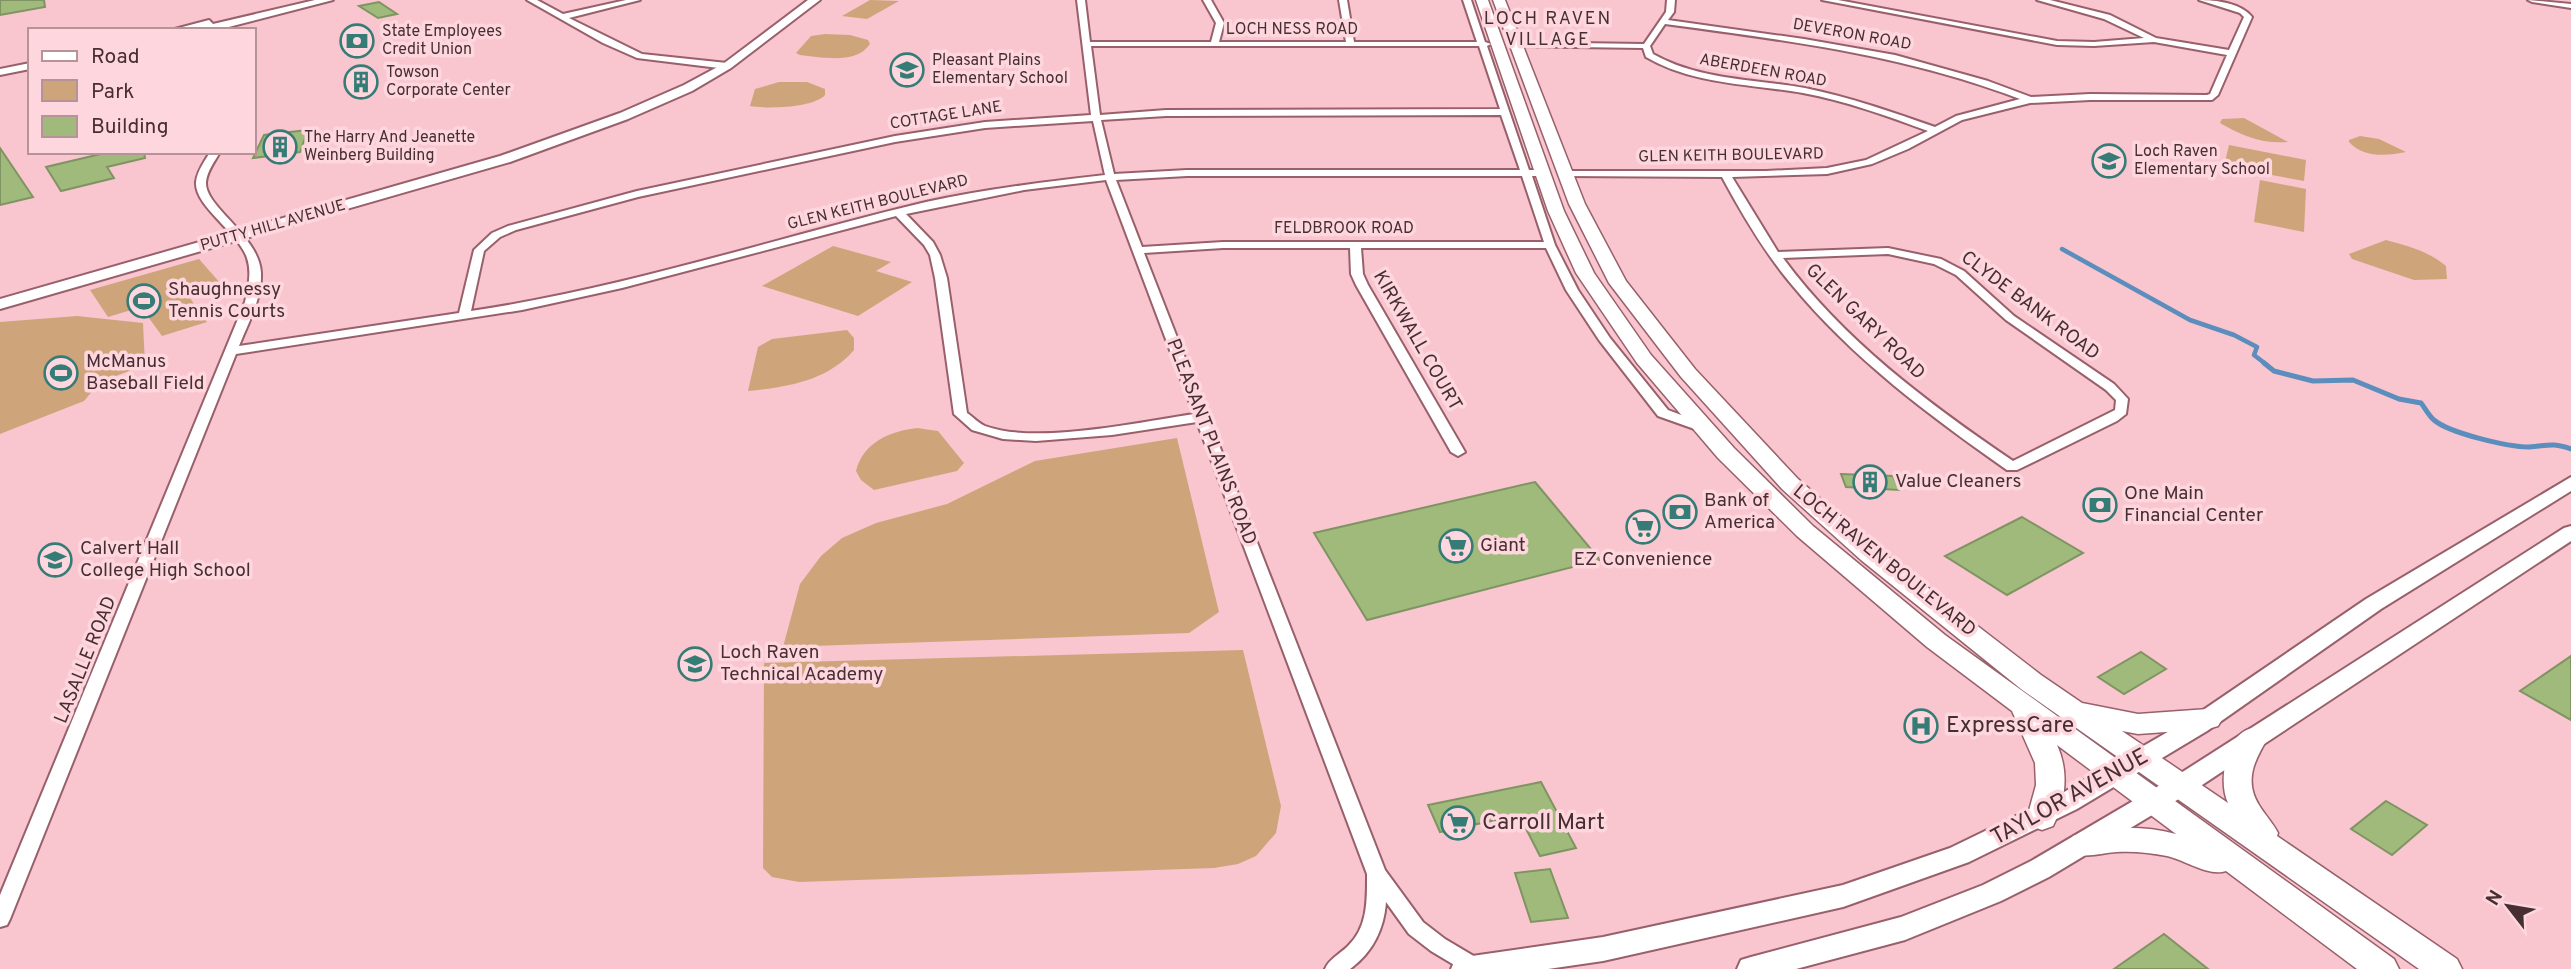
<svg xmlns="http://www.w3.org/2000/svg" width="2571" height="969" font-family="Overpass,sans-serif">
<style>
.green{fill:#cea57a}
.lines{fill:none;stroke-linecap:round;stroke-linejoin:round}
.stream-far1{stroke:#5b8ebc;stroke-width:4.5}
.stream{stroke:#5b8ebc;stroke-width:5}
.building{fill:#a0ba7c;stroke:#7f9462;stroke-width:2}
.street-casing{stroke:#98606b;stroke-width:4}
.secondary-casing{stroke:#98606b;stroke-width:4}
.primary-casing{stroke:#98606b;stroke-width:3}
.street{fill:#fff;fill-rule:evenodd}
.secondary{fill:#fff;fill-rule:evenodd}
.primary{fill:#fff;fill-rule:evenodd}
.labels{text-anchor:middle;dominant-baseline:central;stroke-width:7;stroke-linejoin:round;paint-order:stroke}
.far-street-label{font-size:16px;fill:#472e32;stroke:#fed6dd}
.far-poi-label{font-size:16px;fill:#472e32;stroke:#fed6dd;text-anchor:start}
.far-neighbourhood-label{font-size:18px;letter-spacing:2px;fill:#472e32;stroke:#fed6dd}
.poi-label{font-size:19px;fill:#472e32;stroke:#fed6dd;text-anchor:start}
.street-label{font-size:19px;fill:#472e32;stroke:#fed6dd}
.near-poi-label{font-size:23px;fill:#472e32;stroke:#fed6dd;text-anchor:start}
.near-street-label{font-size:23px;fill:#472e32;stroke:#fed6dd}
</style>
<rect width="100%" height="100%" fill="#f9c5ce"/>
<path class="green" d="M870,0L899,1L867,19L842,16Z
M825,34L850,35L868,40L870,44C856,65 821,57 800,55L796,53L811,36Z
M779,82H807L825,89V95C814,108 766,109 750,106L755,89Z
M2244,118L2288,142C2261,144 2243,136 2220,123L2222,119Z
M2360,136L2379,139L2406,152C2387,156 2363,158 2349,142V140Z
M2229,145L2306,160L2304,181L2224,166Z
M2260,180L2306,189L2304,232L2254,222Z
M2386,240C2408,246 2428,251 2446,266L2447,279L2414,280L2352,259L2349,254Z
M833,246L891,262L876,271L912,282L858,316L762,286Z
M199,259L221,284L187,294L207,322L162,336L141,307L108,317L90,290Z
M77,316L143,323L145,365L100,382L84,401L0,434V322Z
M847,330L854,338V350C827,381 788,387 748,391L758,347L772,339Z
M917,428L938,431L964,463L957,471L874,490L861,480L856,471C863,442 891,431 917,428Z
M1177,438L1219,612L1189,633L783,647L800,584L821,556L842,538L876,523L947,504L1035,461Z
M1243,650L1281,806L1276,833L1256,856L1238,864L1214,868L799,882L772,877L763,868L764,663Z"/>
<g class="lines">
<path class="stream-far1" d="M2062,249L2190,320L2234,335L2257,347L2254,355L2267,365"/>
<path class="stream" d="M2264,363L2274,371L2313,381L2353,380L2399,399L2421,403C2425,408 2429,416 2434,420C2449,433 2508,447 2529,447C2547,446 2552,442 2571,449"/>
</g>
<path class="building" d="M0,0H44L45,7L0,15Z
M379,2L397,14L378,18L359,6Z
M308,130L300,152L253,158L264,135Z
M0,148L33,197L0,205Z
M109,152H144L145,158L107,167L114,178L61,191L46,167Z
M1841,474L1893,476L1899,490L1846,487Z
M1535,482L1600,560L1367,620L1314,533Z
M2022,517L2083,553L2007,595L1945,556Z
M2141,652L2166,669L2124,694L2098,677Z
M2571,656V720L2520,691Z
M1541,782L1576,848L1540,856L1519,815L1440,832L1428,805Z
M2386,801L2427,825L2392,855L2351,829Z
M1550,869L1568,918L1531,922L1515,873Z
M2164,934L2208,969H2114Z"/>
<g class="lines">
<defs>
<path id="street" d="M527,0H537L563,14L626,0H640L569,18L642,54L727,63L731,66L727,69L637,58L603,43Z
M1077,0H1085L1090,42H1211L1216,23L1203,0H1211L1224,23L1219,42H1346L1339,0H1347L1354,42H1477L1463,0H1471L1485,42L1491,44L1487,46L1529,170H1544L1549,173L1544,176H1532L1555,245L1578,290L1610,338L1668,410L1708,425L1710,428L1703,432L1658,416L1599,340L1566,290L1546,248H1361L1363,274L1368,285L1465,452L1458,456L1451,452L1356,285L1351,274L1350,248H1223L1144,253L1385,870L1423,922L1445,939L1482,961L1484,969H1461L1431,951L1409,934L1386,902C1384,929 1373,952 1350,969H1325C1329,959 1340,954 1348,946C1368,927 1367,900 1367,874L1197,422L1112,435L1036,441L1003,439L972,430L954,414L935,278L930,255L924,245L896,216L622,288L522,310L236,354L10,919L7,925L0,927V895L245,302C248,288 252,273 247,258C239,233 194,206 196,182C197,171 205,161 210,152H220C215,161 207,171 206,182C204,207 259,235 261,273C262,299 248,323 239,346L459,313L474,250L492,233L508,226L637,191L895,136L985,122L1091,115ZM1091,46H1479L1500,109L1166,110L1100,115ZM1501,115L1520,170H1187L1114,174L1101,120L1166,116ZM1093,121L1105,175C1045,182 985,189 926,202C775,238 626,288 471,311L484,251L500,237L516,230L638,197L895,142L985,128ZM1187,176H1522L1544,242H1223L1142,247L1116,180ZM1106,180L1194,414C1139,422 1036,445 985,426C978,423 973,417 967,413L947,278L940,255L933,242L906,214L1024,190Z
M1667,0H1675L1674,12L1668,20L1804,39L1895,55L1988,81L2031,97L2090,94L2207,95L2210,94L2227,55L2154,42L2094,46L2057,45L1822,0H1838L2057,41L2094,42L2144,38L2104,19L2037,0H2050L2110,15L2156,38L2229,50L2244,17L2240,13L2199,0C2216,0 2241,3 2252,17L2218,95L2212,100H2090L2030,103L1962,120L1908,149L1872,164L1827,174L1732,177L1778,252L1888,248L1941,259L1964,271L2014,316L2114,384L2128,399L2126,414L2117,421L2017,470H2007C1930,416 1852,358 1792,285C1764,252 1742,214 1722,177L1563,176L1561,174L1566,171H1766L1827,168L1866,160L1928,131C1887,116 1846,101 1803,93C1751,84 1694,85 1646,57L1643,48L1515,46L1511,44L1515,42L1644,44L1666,12ZM1665,24C1786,40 1905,55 2020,99L1956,116L1935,127C1892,112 1849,97 1805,88C1754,79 1699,80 1653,54L1650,46ZM1888,254L1934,264L1956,275L2006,320L2106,390L2116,400L2115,410L2013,461C1929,404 1843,340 1783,258Z
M2528,0L2571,4V8L2532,2Z"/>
<path id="secondary" d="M315,0H333L217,30H171L209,20L213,24Z
M808,0H820L731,68L692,91L628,119L510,162L0,309V299L500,156L620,113L684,85L723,64Z
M30,63V69L0,75V69Z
M2571,477V491L2381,609L2207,731L2077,809L1969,862L1843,907L1603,961L1548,969H1451L1455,960L1465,957L1603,937L1843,885L1950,848L2059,795L2190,719L2366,599Z
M2571,526V541L2202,785L2049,877L2001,901L1905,940L1796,969H1737L1741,960L1751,957L1901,917L1983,885L2031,861L2184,771L2564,528Z"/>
<path id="primary" d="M1476,0H1488L1564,211L1594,273L1651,355L1734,448L1813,526L1945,635L2394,959L2399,969H2357L2226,871C2209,877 2185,860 2167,856C2151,853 2134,851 2117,852C2102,853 2088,858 2073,854L2069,845L2073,836C2106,826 2142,825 2176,834L2057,745C2069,771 2066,801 2053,826L2042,830L2031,826L2027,818L2036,785L2035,763L2012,711L1927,647L1797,536L1718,458L1637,363L1576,273L1548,211Z
M1493,0H1505L1585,204L1626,281L1695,369L1798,479L1879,550L2041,675L2082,703L2138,714L2208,709L2218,712L2222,719L2218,726L2208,729L2138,734L2122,731L2228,803C2216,778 2229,718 2265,729L2269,736C2256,758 2243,779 2259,805C2265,815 2273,823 2278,833L2277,836L2457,959L2462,969H2419L2021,689L1861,560L1782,489L1681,377L1609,283L1569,204Z"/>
</defs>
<use href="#street" class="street-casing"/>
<use href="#secondary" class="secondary-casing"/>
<use href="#primary" class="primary-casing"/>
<use href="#street" class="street"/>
<use href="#secondary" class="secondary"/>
<use href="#primary" class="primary"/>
</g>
<defs>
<symbol id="bank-ring" viewBox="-11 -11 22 22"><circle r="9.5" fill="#fed6dd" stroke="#357c76" stroke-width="1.5"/><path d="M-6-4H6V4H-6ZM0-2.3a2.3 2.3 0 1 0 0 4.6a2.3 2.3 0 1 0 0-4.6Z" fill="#357c76"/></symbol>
<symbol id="school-ring" viewBox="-11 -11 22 22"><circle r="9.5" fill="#fed6dd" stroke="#357c76" stroke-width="1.5"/><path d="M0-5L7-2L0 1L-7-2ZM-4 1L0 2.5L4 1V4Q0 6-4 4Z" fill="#357c76"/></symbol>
<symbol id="building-ring" viewBox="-11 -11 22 22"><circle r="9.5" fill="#fed6dd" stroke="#357c76" stroke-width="1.5"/><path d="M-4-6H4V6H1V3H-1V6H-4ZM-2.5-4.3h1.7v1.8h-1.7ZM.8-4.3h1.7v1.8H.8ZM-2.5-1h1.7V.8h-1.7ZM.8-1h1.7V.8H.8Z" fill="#357c76"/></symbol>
<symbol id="stadium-ring" viewBox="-11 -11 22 22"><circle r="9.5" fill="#fed6dd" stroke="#357c76" stroke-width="1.5"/><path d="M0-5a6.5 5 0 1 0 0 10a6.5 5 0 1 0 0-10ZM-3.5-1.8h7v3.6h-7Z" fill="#357c76"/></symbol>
<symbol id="supermarket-ring" viewBox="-11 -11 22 22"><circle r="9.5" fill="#fed6dd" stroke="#357c76" stroke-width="1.5"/><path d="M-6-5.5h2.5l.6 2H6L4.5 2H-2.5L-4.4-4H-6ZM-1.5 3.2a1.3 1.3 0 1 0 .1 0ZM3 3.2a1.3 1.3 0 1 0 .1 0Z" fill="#357c76"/></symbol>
<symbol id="hospital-ring" viewBox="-11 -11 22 22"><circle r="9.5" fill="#fed6dd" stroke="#357c76" stroke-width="1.5"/><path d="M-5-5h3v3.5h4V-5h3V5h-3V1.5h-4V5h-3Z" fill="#357c76"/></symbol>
</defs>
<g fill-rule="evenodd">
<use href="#bank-ring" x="338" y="22" width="38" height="38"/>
<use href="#school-ring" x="888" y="51" width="38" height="38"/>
<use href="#building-ring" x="342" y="63" width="38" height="38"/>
<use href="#building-ring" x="261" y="128" width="38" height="38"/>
<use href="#school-ring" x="2090" y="142" width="38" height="38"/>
<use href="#stadium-ring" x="125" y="282" width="38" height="38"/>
<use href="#stadium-ring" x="42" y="354" width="38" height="38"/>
<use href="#building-ring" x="1851" y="463" width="38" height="38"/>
<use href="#bank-ring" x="2081" y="486" width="38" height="38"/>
<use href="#bank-ring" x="1661" y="493" width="38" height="38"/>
<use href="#supermarket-ring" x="1624" y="508" width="38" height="38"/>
<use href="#supermarket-ring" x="1437" y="527" width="38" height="38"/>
<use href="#school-ring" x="36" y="541" width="38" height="38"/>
<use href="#school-ring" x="676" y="645" width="38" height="38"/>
<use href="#hospital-ring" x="1902" y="707" width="38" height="38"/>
<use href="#supermarket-ring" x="1439" y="804" width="38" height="38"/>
</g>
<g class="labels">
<g class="far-street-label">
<text x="1292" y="30">LOCH NESS ROAD</text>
<text transform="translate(1852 35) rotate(10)">DEVERON ROAD</text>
<text transform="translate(1763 71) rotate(10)">ABERDEEN ROAD</text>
<text transform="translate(946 116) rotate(-9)">COTTAGE LANE</text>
<text transform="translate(1731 156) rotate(-1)">GLEN KEITH BOULEVARD</text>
<text transform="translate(878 203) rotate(-14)">GLEN KEITH BOULEVARD</text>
<text transform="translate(273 226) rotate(-16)">PUTTY HILL AVENUE</text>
<text x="1344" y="229">FELDBROOK ROAD</text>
</g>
<g class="far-poi-label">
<text x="382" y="32">State Employees<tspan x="382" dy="18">Credit Union</tspan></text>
<text x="932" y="61">Pleasant Plains<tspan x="932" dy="18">Elementary School</tspan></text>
<text x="386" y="73">Towson<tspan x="386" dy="18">Corporate Center</tspan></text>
<text x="304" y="138">The Harry And Jeanette<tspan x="304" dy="18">Weinberg Building</tspan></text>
<text x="2134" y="152">Loch Raven<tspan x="2134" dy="18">Elementary School</tspan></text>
</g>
<g class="far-neighbourhood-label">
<text x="1548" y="19">LOCH RAVEN<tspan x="1548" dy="21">VILLAGE</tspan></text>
</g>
<g class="poi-label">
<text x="168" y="290">Shaughnessy<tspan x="168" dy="22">Tennis Courts</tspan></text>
<text x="86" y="362">McManus<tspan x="86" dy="22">Baseball Field</tspan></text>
<text x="1895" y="482">Value Cleaners</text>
<text x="2124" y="494">One Main<tspan x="2124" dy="22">Financial Center</tspan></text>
<text x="1704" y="501">Bank of<tspan x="1704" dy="22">America</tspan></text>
<text x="1480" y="546">Giant</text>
<text x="80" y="549">Calvert Hall<tspan x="80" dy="22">College High School</tspan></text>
<text x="1643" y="560" text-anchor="middle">EZ Convenience</text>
<text x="720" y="653">Loch Raven<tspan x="720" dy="22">Technical Academy</tspan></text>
</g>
<g class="street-label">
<text transform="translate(2030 306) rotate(37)">CLYDE BANK ROAD</text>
<text transform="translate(1865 322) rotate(44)">GLEN GARY ROAD</text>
<text transform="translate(1417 341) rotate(60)">KIRKWALL COURT</text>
<text transform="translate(1211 442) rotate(69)">PLEASANT PLAINS ROAD</text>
<text transform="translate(1884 561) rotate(39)">LOCH RAVEN BOULEVARD</text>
<text transform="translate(86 660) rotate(-68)">LASALLE ROAD</text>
</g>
<g class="near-poi-label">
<text x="1946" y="726">ExpressCare</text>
<text x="1482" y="823">Carroll Mart</text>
</g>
<g class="near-street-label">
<text transform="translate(2070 798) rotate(-29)">TAYLOR AVENUE</text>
</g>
</g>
<rect x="28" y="28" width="228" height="126" fill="#fed6dd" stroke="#b59399" stroke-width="2"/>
<rect x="42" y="51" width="35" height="10" fill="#ffffff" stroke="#b59399" stroke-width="2"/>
<text x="91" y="63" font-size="21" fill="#472e32">Road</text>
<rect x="42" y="80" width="35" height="21" fill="#cea57a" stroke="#b59399" stroke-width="2"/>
<text x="91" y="98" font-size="21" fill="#472e32">Park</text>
<rect x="42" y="116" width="35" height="21" fill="#a0ba7c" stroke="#b59399" stroke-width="2"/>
<text x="91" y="133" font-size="21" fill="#472e32">Building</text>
<g transform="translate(2508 906) rotate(301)" stroke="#fed6dd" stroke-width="5" paint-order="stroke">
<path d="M0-5L12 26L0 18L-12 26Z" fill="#472e32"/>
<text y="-10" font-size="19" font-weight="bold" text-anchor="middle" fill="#472e32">N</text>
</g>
</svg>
